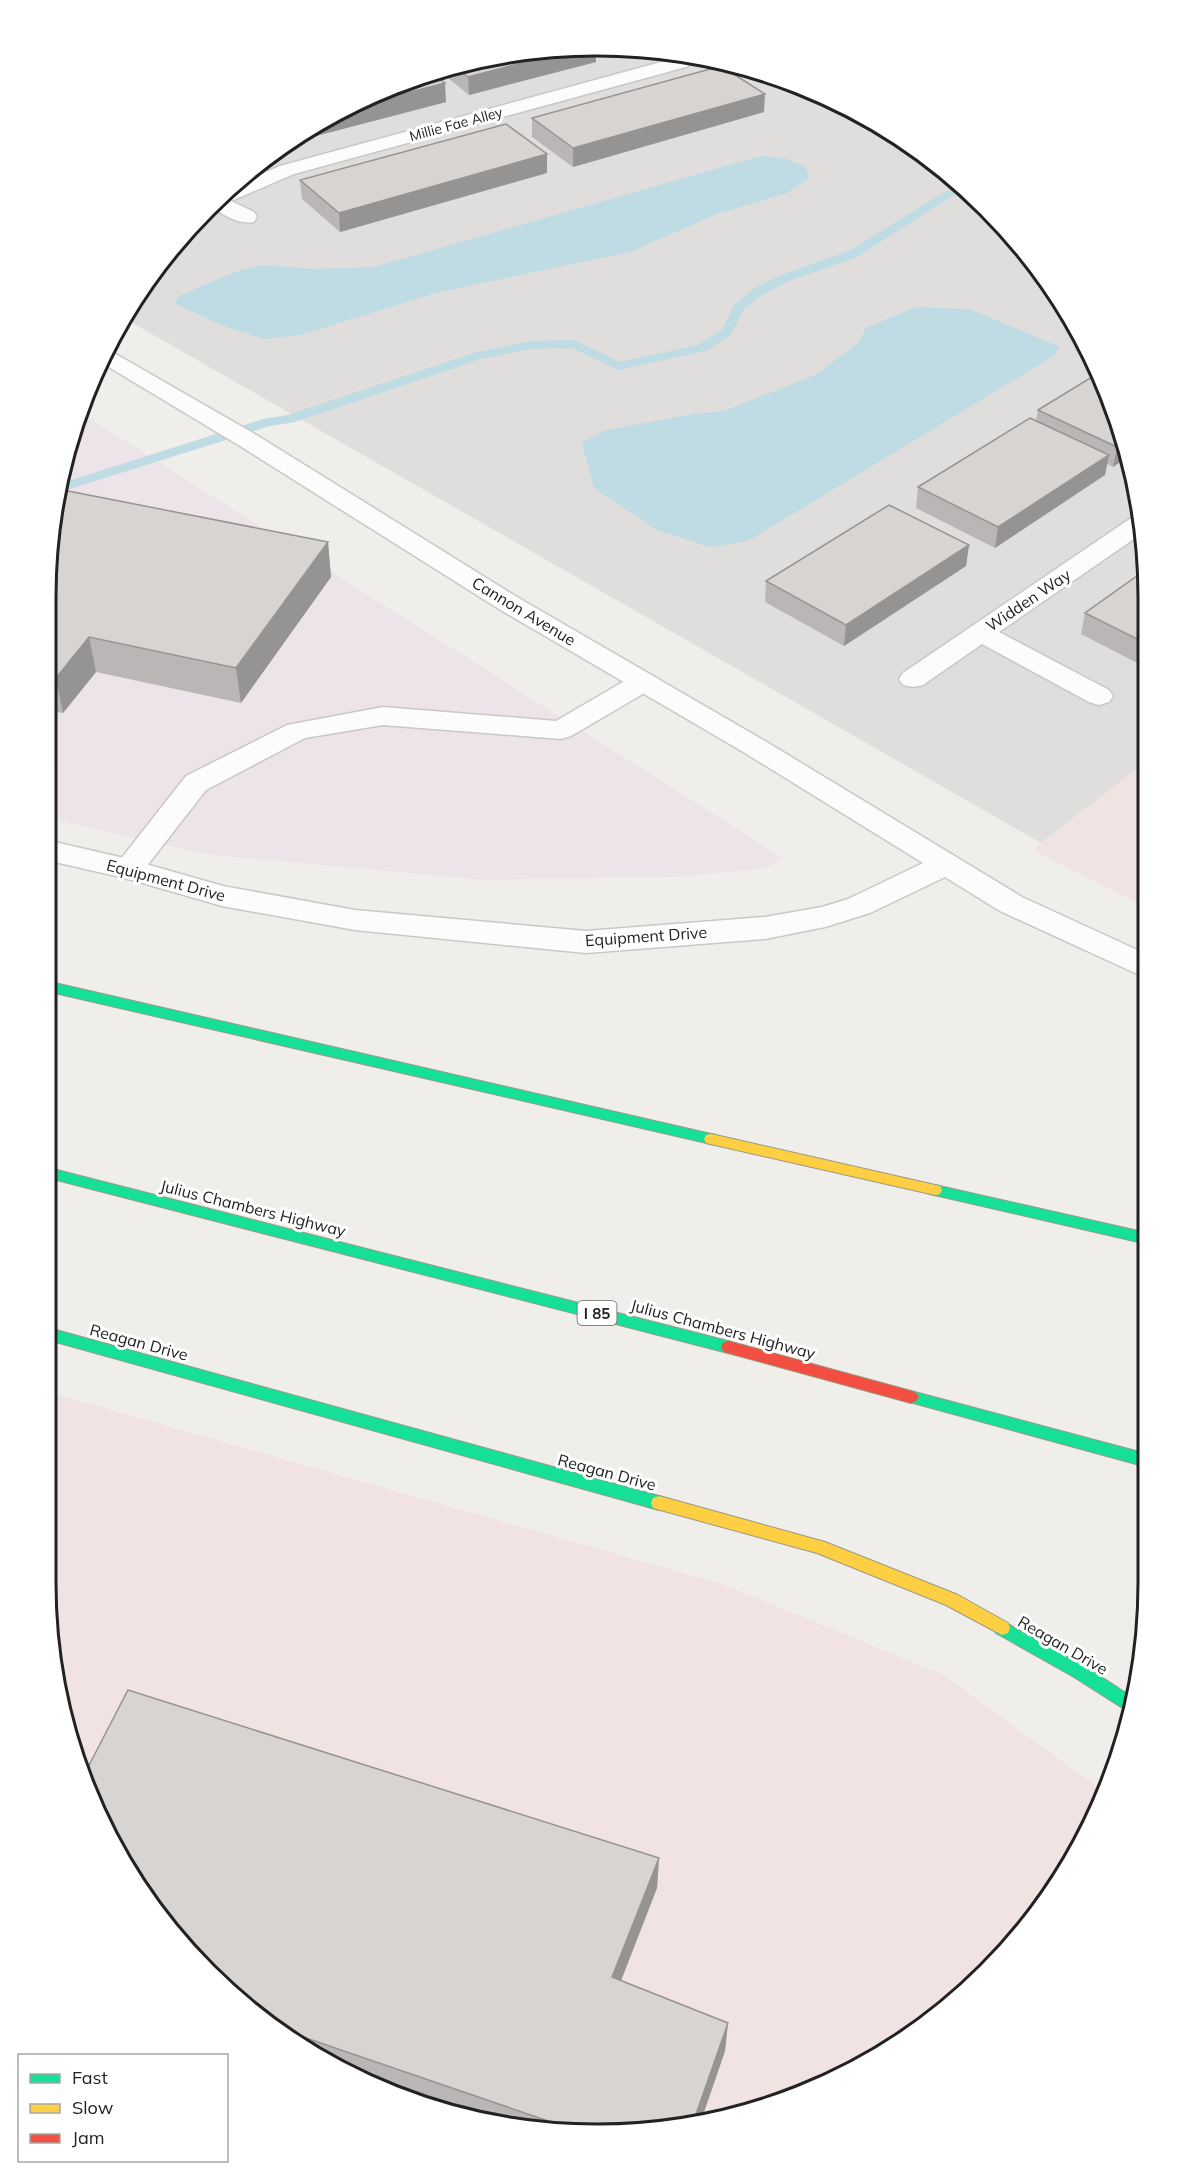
<svg xmlns="http://www.w3.org/2000/svg" width="1194" height="2180" font-family="Mulish,sans-serif">
<style>
.residential{fill:#dfdedc}
.commercial{fill:#f1e3e1}
.industrial{fill:#ede4e9}
.water{fill:#bfdbe3}
.lines{fill:none;stroke-linecap:round;stroke-linejoin:round}
.stream{fill:#bfdbe3;fill-rule:evenodd}
.lane-casing{stroke:#c9c8c7;stroke-width:3}
.street-casing{stroke:#c9c8c7;stroke-width:3}
.fast-casing{stroke:#999a82;stroke-width:2}
.slow-casing{stroke:#999a82;stroke-width:2}
.jam-casing{stroke:#999a82;stroke-width:2}
.lane{fill:#fdfcfc;fill-rule:evenodd}
.street{fill:#fdfcfc;fill-rule:evenodd}
.fast{fill:#16e098;fill-rule:evenodd}
.slow{fill:#ffcf43;fill-rule:evenodd}
.jam{fill:#f24e42;fill-rule:evenodd}
.wall{fill:#b9b6b5}
.shaded-wall{fill:#969493}
.building{fill:#d7d4d2;stroke:#969493;stroke-width:1.5}
.labels{text-anchor:middle;dominant-baseline:central;stroke-width:6;stroke-linejoin:round;paint-order:stroke}
.far-street-label{font-size:14px;fill:#222;stroke:#fff}
.shield{fill:#fff;stroke:#646464;stroke-width:1.5}
.shield-label{font-size:15px;font-weight:bold;fill:#222}
.street-label{font-size:16px;fill:#222;stroke:#fff}
.rim{fill:none;stroke:#222;stroke-width:3}
</style>
<rect width="100%" height="100%" fill="#f0eeeb"/>
<path class="residential" d="M561,46L669,50L774,74L873,119L961,182L1056,290L1107,386L1144,525L1145,763L1041,843L122,317L182,233L261,159L353,102L454,64Z"/>
<path class="commercial" d="M1145,763L1146,907L1033,850Z
M45,1391L725,1585L942,1674L1103,1791L1075,1859L961,1998L809,2093L633,2134L454,2116L291,2042L159,1919L74,1761L45,1583Z"/>
<path class="industrial" d="M81,413L783,858L765,869L672,877L484,880L210,855L46,818V561L64,454Z"/>
<path class="water" d="M761,156L784,158L805,166L810,177L787,193L717,214L630,252L439,292L300,335L264,339L221,325L174,303L179,296L235,272L262,265L315,269L374,267Z
M916,307L970,309L1060,347L1054,356L748,541L710,547L657,530L594,488L582,443L603,431L692,414L724,411L817,374L859,342L866,328Z"/>
<g class="lines">
<path class="stream" d="M963,184L968,190L949,198L857,257L789,281L761,295L743,310L731,335L706,351L618,370L572,348L531,349L481,359L295,422L270,426L57,493L59,484L263,419L288,415L474,353L531,341L574,340L620,362L698,345L722,330L734,305L753,289L781,275L849,251L941,194Z"/>
<defs>
<path id="lane" d="M643,674L653,676L657,682L653,688L571,736L561,739L383,725L305,738L206,790L139,876L128,879L117,876L113,869L186,776L287,725L383,707L556,721L633,676Z"/>
<path id="street" d="M685,53L703,58L686,67L294,174L231,201L254,212L257,217L254,222C238,225 223,214 210,207L233,186L280,166L672,59Z
M107,349L258,436L517,597L765,741L1022,897L1146,954V978L1000,911L945,877L870,913L825,927L765,939L586,953L355,930L222,906L125,878L46,860V840L128,859L223,886L355,910L586,931L765,917L822,907L848,899L923,863L745,753L499,609L240,446L102,363Z
M1141,514L1144,532L999,632L1109,690L1113,696L1109,702L1099,705L1089,702L982,644L923,685L913,687L903,685L899,679L903,673L1134,516Z"/>
<path id="fast" d="M46,981L711,1134L716,1135L718,1139L716,1143L711,1144L46,991Z
M45,1167L728,1341L733,1343L735,1347L733,1351L728,1353L45,1177Z
M935,1185L1147,1233V1244L930,1194L928,1190L930,1186Z
M45,1327L659,1496L665,1498L667,1503L665,1508L659,1510L45,1339Z
M911,1391L1147,1454V1467L906,1401L903,1397L906,1393Z
M1002,1621L1086,1667L1135,1699L1132,1714L1074,1677L996,1633L994,1628L996,1623Z"/>
<path id="slow" d="M711,1134L935,1185L940,1186L942,1190L940,1194L935,1195L706,1143L704,1139L706,1135Z
M659,1496L825,1542L958,1595L1008,1623L1010,1628L1008,1633L1002,1635L946,1605L817,1553L653,1508L651,1503L653,1498Z"/>
<path id="jam" d="M728,1341L911,1391L916,1393L919,1397L916,1401L911,1403L728,1353L723,1351L721,1347L723,1343Z"/>
</defs>
<use href="#lane" class="lane-casing"/>
<use href="#street" class="street-casing"/>
<use href="#fast" class="fast-casing"/>
<use href="#slow" class="slow-casing"/>
<use href="#jam" class="jam-casing"/>
<use href="#lane" class="lane"/>
<use href="#street" class="street"/>
<use href="#fast" class="fast"/>
<use href="#slow" class="slow"/>
<use href="#jam" class="jam"/>
</g>
<path class="wall" d="M596,47V62L469,95L438,70L454,64Z
M353,102H446L312,137L305,131Z
M764,112L573,167L532,137V118Z
M547,173L340,232L302,199L300,180Z
M1100,372L1126,458L1113,467L1107,464L1105,475L995,548L916,508L918,487L1036,421L1038,410Z
M328,542L331,577L241,703L96,672L63,713L46,710V561Z
M969,545L966,566L844,646L765,602L766,581Z
M1144,571L1145,667L1081,634L1085,613Z
M659,1858L657,1888L621,1981L728,2023L725,2051L702,2118L633,2134L462,2117L438,2109L291,2042L159,1919Z"/>
<path class="shaded-wall" d="M582,47H596V62L469,95L468,77Z
M445,83L446,102L312,137L311,128L338,111Z
M765,94L764,112L573,167V148Z
M293,139L294,146L259,161L261,159Z
M547,154V173L340,232L339,213Z
M188,228L189,238L173,245L182,233Z
M1122,443L1126,458L1113,467L1117,447Z
M1109,455L1105,475L995,548L998,527Z
M328,542L331,577L241,703L236,668Z
M969,545L966,566L844,646L846,625Z
M89,637L96,672L63,713L56,678Z
M659,1858L657,1888L611,2006L612,1977Z
M728,2023L725,2051L702,2118L694,2120Z"/>
<path class="building" d="M561,46L582,47L468,77L453,64Z
M721,66L765,94L573,148L532,118Z
M431,73L445,83L338,111L353,102Z
M506,124L547,154L339,213L300,180Z
M1100,372L1107,386L1122,443L1117,447L1038,410Z
M1030,418L1109,455L998,527L918,487Z
M58,489L328,542L236,668L89,637L56,678L46,676V561Z
M889,505L969,545L846,625L766,581Z
M1144,571L1145,643L1085,613Z
M128,1690L659,1858L612,1977L728,2023L694,2120L633,2134L556,2126L557,2124L274,2027L159,1919L83,1777Z"/>
<g class="labels">
<g class="far-street-label">
<text transform="translate(456 124) rotate(-15)">Millie Fae Alley</text>
</g>
<rect class="shield" x="577.5" y="1301" width="39" height="24" rx="4.5"/>
<g class="shield-label">
<text x="597" y="1313">I 85</text>
</g>
<g class="street-label">
<text transform="translate(1028 600) rotate(-34)">Widden Way</text>
<text transform="translate(524 611) rotate(31)">Cannon Avenue</text>
<text transform="translate(166 880) rotate(15)">Equipment Drive</text>
<text transform="translate(646 936) rotate(-4)">Equipment Drive</text>
<text transform="translate(253 1208) rotate(14)">Julius Chambers Highway</text>
<text transform="translate(723 1329) rotate(15)">Julius Chambers Highway</text>
<text transform="translate(139 1342) rotate(15)">Reagan Drive</text>
<text transform="translate(607 1472) rotate(15)">Reagan Drive</text>
<text transform="translate(1063 1645) rotate(30)">Reagan Drive</text>
</g>
</g>
<path d="M0 0H1194V2180H0ZM597 56H597A541 541 0 0 1 1138 597V1583A541 541 0 0 1 597 2124H597A541 541 0 0 1 56 1583V597A541 541 0 0 1 597 56Z" fill="#fff" fill-rule="evenodd"/>
<path class="rim" d="M597 56H597A541 541 0 0 1 1138 597V1583A541 541 0 0 1 597 2124H597A541 541 0 0 1 56 1583V597A541 541 0 0 1 597 56Z"/>
<rect x="18" y="2054" width="210" height="108" fill="#ffffff" stroke="#a7a7a7" stroke-width="1.5"/>
<rect x="30" y="2074" width="30" height="9" fill="#16e098" stroke="#a7a7a7" stroke-width="1.5"/>
<text x="72" y="2084" font-size="18" fill="#222222">Fast</text>
<rect x="30" y="2104" width="30" height="9" fill="#ffcf43" stroke="#a7a7a7" stroke-width="1.5"/>
<text x="72" y="2114" font-size="18" fill="#222222">Slow</text>
<rect x="30" y="2134" width="30" height="9" fill="#f24e42" stroke="#a7a7a7" stroke-width="1.5"/>
<text x="72" y="2144" font-size="18" fill="#222222">Jam</text>
</svg>
